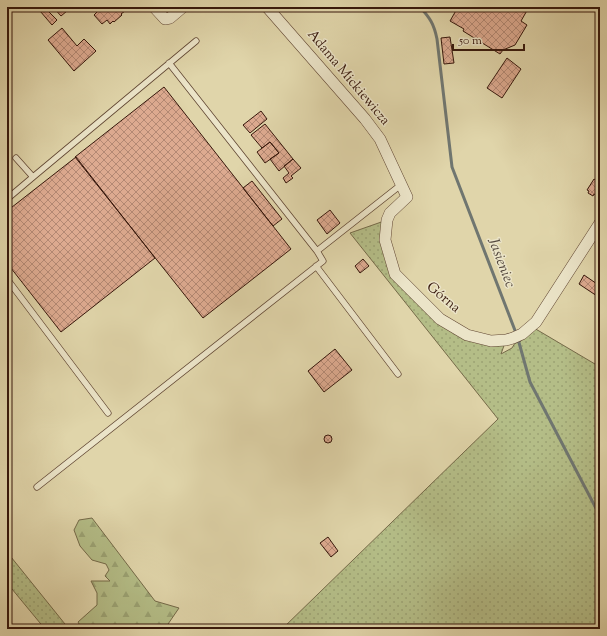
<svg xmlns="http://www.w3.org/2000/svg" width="607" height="636" font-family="'Sorts Mill Goudy',serif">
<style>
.grass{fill:url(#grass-dots);stroke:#756a49}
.forest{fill:url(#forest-firs);stroke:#756a49}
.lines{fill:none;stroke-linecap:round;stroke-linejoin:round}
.stream{stroke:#707670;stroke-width:3}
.building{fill:url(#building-cross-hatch);stroke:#36170b}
.lane-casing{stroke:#604633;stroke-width:7}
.street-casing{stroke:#604633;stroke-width:12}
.lane{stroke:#ebe4c8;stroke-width:5.5}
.street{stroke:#ebe4c8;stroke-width:11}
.labels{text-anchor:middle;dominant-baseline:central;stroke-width:3;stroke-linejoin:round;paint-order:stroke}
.street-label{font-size:14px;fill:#36170b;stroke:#ebe4c8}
.water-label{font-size:15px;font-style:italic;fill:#53473d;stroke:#ebe4c8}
</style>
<defs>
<pattern id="grass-dots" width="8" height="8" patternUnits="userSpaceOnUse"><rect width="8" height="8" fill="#b4bd87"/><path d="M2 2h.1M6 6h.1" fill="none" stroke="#9ba273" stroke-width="1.8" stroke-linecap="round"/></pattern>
<pattern id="forest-firs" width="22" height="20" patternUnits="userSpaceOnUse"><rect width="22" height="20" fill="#b4bd87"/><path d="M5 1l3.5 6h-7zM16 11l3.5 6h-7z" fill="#9ba273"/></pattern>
<pattern id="building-cross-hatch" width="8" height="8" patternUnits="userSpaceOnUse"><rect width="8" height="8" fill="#ddaa90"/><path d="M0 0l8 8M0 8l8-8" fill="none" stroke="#b48974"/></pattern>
</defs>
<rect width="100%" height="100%" fill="#e0d5aa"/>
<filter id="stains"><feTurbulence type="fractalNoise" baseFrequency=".005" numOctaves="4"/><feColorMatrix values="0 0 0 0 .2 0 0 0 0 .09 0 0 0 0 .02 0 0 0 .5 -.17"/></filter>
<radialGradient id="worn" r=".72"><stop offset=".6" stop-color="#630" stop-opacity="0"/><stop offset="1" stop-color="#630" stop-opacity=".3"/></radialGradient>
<path class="grass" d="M387,220L395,274L440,319L468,335L506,340L501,354L512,348L515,343L520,342L534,328L600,367V629H282L498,419L350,233Z
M7,552L69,629H45L7,583Z"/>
<path class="forest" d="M92,518L155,601L179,608L166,627L163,629H82L78,622L97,605V593L91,581H110L105,576L109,570L106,564L92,560L80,546L74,530L79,520Z"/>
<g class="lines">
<path class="stream" d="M420,7C430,18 434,24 437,39L452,167L516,333
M518,339L530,382L600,516"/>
</g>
<path class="building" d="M44,7L57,20L52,25L40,11Z
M53,7H63L67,11L61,16Z
M102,7H121L125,11L121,14L122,15L114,22L113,21L110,24L107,20L102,24L94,15Z
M458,7H529L521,21L527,25L515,45L503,50L500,54L463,31L464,29L450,21Z
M62,28L77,46L84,39L96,51L74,71L48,40Z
M450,37L454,63L444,64L441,38Z
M507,58L521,69L502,98L487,88Z
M164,87L291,249L203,318L75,157Z
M261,111L267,119L250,133L243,125Z
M265,124L293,159L279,171L270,159L279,153L270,142L262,148L251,135Z
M270,142L279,153L265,163L257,152Z
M76,157L155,258L61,332L7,263V211Z
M293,159L301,168L291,176L293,178L286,183L283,178L289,173L284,166Z
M594,179L600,183V188L596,195L594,194L593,196L588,193L589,191L587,190Z
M252,181L282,219L273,226L243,188Z
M330,210L340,223L327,234L317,220Z
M363,259L369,266L360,273L355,266Z
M584,275L600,286V298L579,284Z
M335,349L352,370L324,392L308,371Z
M324 439a4 4 0 1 1 8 0a4 4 0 1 1-8 0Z
M328,537L338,551L331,557L320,543Z"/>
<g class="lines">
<defs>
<path id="lane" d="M169,63L317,251
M16,158L33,177L196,41
M7,199L33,177
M316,266L398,374
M7,279L108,413
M37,487L323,261L317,251L402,184"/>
<path id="street" d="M154,7L165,19L170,18L183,7
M267,7L365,119L380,139L407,197L390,213L387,220L385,240L395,274L440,319L467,335L491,341L506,340L513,338L522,334L536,322L600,223"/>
</defs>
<use href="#lane" class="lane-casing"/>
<use href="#street" class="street-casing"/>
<use href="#lane" class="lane"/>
<use href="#street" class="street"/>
</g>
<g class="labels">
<g class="street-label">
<text transform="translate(348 78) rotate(50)">Adama Mickiewicza</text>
<text transform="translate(443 298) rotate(40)">Górna</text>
</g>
<g class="water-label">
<text transform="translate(501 263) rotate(69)">Jasieniec</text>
</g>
</g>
<rect width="607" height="636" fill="none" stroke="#e0d5aa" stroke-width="24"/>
<rect x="8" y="8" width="591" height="620" fill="none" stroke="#36170b" stroke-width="2"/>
<rect x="12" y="12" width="583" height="612" fill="none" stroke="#36170b"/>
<path d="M453 44v6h71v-6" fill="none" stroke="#36170b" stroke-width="2"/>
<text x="459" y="44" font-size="12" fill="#36170b" stroke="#ebe4c8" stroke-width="3" paint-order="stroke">50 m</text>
<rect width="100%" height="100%" filter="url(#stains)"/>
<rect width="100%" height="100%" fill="url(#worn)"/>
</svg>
